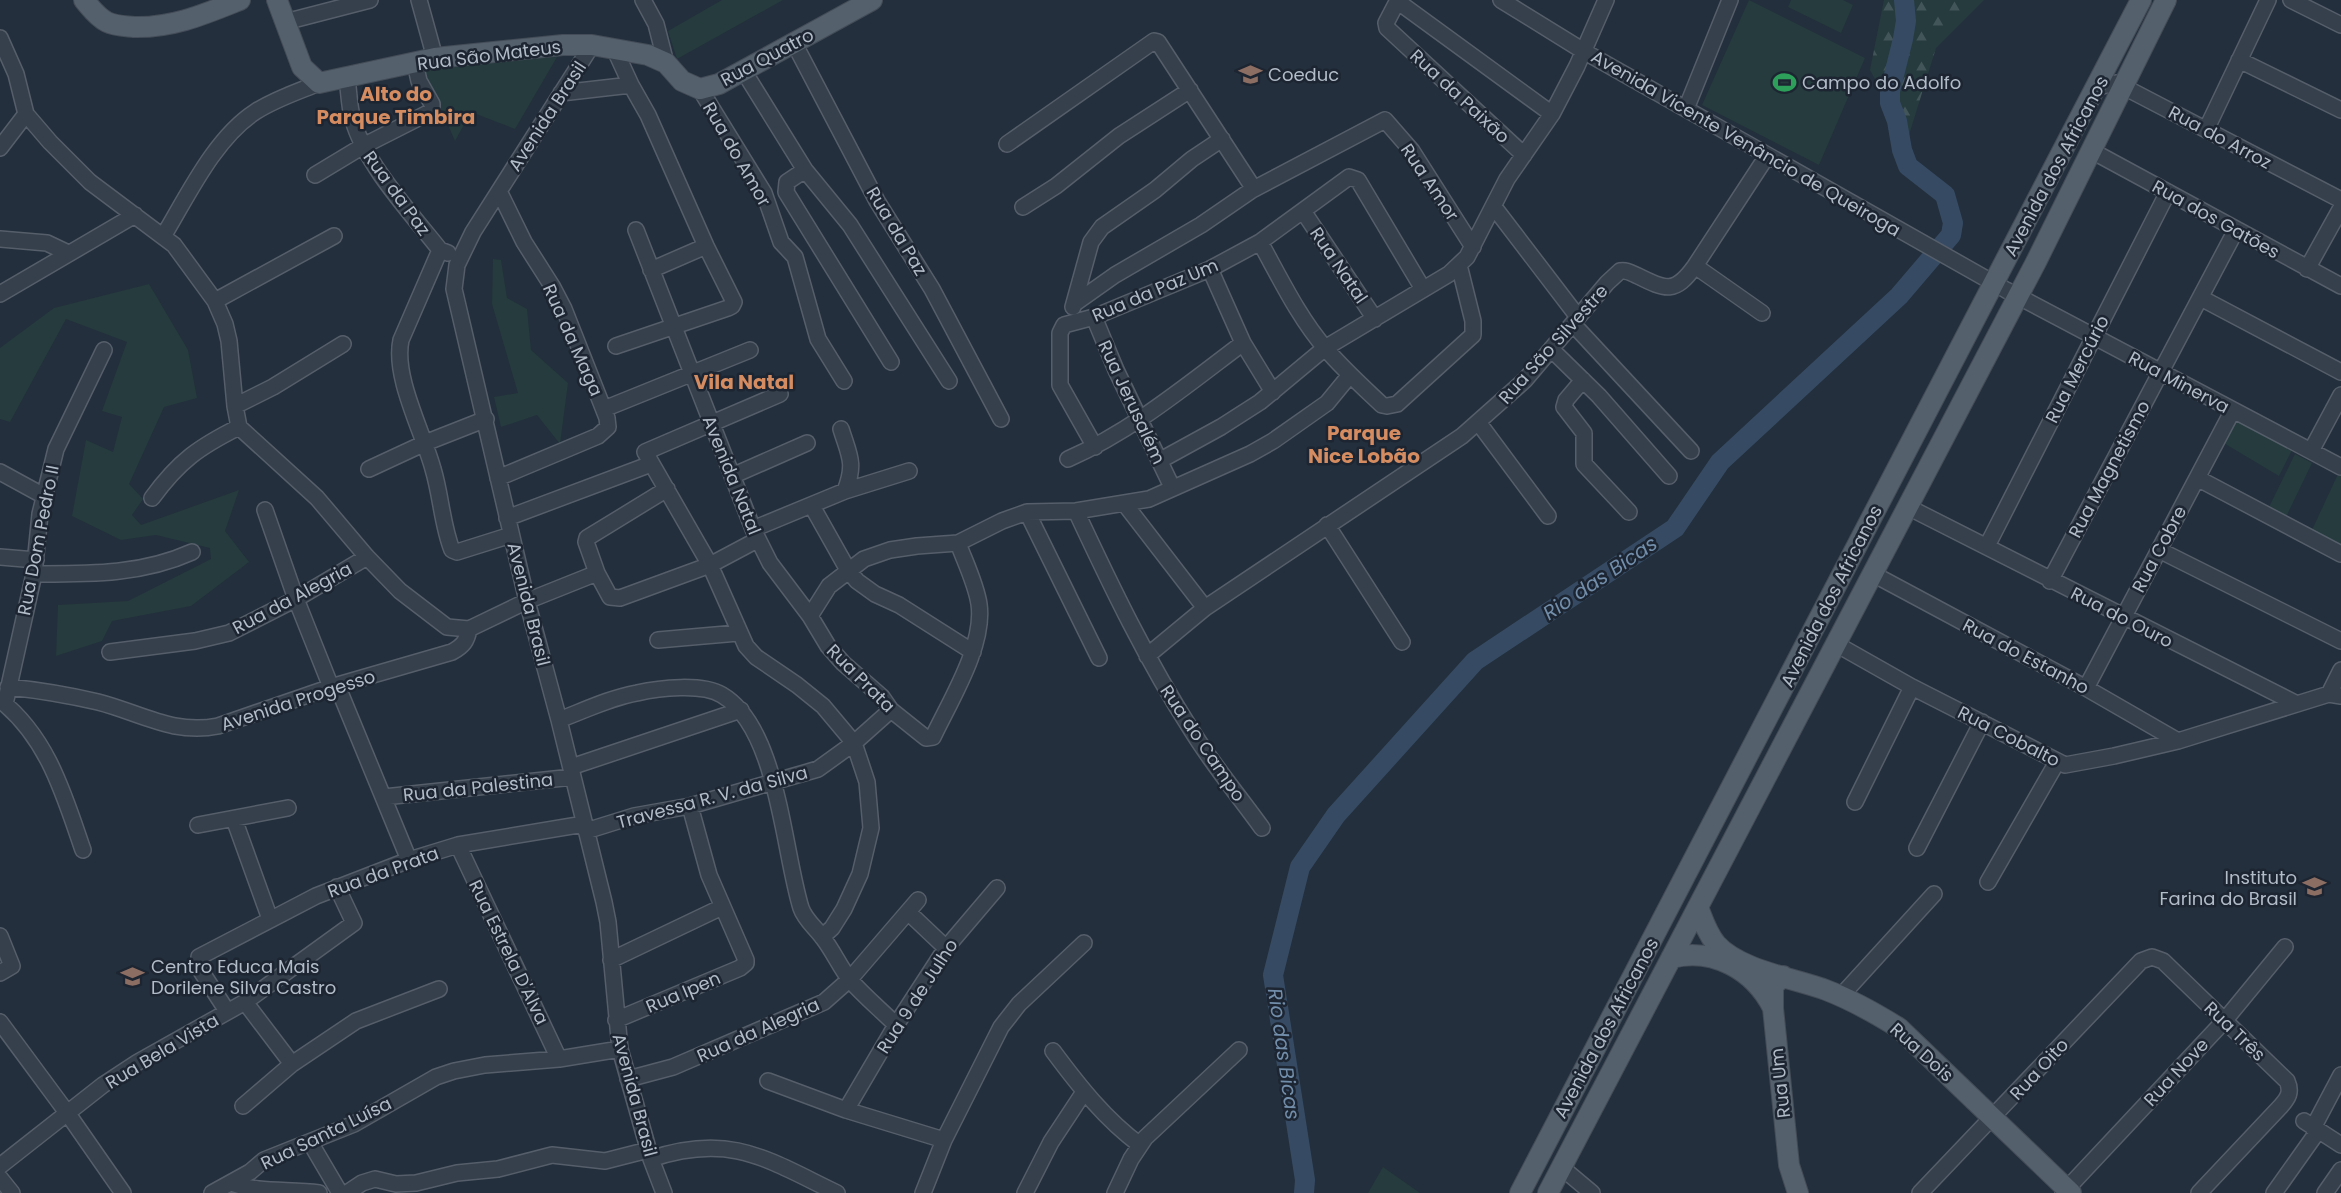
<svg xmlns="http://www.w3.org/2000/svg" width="2341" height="1193" font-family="Poppins,sans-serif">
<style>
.green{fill:#253b3d}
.forest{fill:url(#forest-firs)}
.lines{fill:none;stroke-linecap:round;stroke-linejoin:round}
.river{stroke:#364b63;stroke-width:20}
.minor-casing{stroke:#555e6a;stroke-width:18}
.major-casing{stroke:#434c58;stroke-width:22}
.minor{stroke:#36404c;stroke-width:15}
.major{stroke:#54606c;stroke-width:20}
.labels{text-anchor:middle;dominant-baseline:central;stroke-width:5;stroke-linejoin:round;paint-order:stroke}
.street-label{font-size:18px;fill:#b2bbc8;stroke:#1c2531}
.poi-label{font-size:18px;fill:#b2bbc8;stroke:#1c2531;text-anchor:start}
.neighbourhood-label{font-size:20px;font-weight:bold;fill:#d48c60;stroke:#1c2531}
.water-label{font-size:20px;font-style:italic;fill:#728eab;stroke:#1c2531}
</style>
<defs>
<pattern id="forest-firs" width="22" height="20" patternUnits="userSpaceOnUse" patternTransform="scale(1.5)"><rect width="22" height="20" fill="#253b3d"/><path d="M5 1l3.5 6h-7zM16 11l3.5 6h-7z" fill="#425558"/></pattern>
</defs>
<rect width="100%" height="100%" fill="#232f3c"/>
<path class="green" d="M722,0H783L677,59L668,31Z
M1749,0L1865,58L1819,165L1702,105Z
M1791,0H1843L1853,5L1841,33L1788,7Z
M557,57L515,129L471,112L455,141L422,66Z
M493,259L501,260L507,298L527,309L531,350L568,383L560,444L537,415L501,427L494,397L518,393L492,304Z
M149,284L188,350L197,398L164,407L129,484L143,499L132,515L141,525L239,490L225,531L249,562L191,606L112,621L102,641L56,656L58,605L128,601L211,559L210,548L156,535L121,540L72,516L86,440L113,452L122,417L102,411L127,342L66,319L10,422L0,419V348L54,308Z
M2236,415L2294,446L2279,476L2222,442Z
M2295,454L2312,463L2286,517L2268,509Z
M2338,474L2341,476V545L2312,530Z
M1383,1167L1420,1193H1368Z"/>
<path class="forest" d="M1884,0H1984L1936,48L1908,138L1870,70Z"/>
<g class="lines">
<path class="river" d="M1304,1193L1305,1180L1273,975L1300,867L1336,815L1475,661L1675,528L1720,462L1899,296L1951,235L1953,223L1945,195L1908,166L1902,150L1897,121L1890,103V91L1903,39L1906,21L1904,0"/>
<defs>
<path id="minor" d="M419,0L435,58
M643,0L656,24L666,63
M1398,0L1386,23L1387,28L1524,155
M1501,0L1585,52L2006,290L2341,467
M2291,0L2341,25
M1397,1L1552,114
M285,22L370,0
M0,38L16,74L26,114L50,142L90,182L174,245L215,301L225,324L229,341L235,406L239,427L317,498L367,557L400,591L447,627L469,629L527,601L597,573
M794,43L877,201L932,289L1001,419
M592,45L473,232L457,265L454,289L527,601L559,720L604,902L608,922L620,1049L651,1159L664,1193
M614,48L631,85
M2239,60L2341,110
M743,70L805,170L850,225L949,381
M347,78C349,92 349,107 353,120C365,164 411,213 440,250L448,253
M2098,87L2116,83L2124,87L2341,200
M700,89L764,193L781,242L795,257L818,339L844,381
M561,93L631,85L648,115L706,246L734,302L732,306L728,308L616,346
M1686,109L1730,0
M2206,130L2268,0
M1007,144L1154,41L1158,42L1254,189
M0,148L26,114
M2092,151L2341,286
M805,170L787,182L786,192L891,362
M315,175L363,146L432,111V104L419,81L415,63
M1023,207L1056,186L1119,136L1190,90
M1494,207L1578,317
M1303,211L1375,319
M636,230L753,529L770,563L810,616L828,646L843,663L882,697L891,710L926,738L933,737C951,699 985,645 979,604C976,584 965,562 958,543
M164,235C188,195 215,138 255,112C275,99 297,92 319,83
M0,239L47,243L68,253
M1260,242C1280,278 1299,318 1326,349C1343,369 1363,387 1382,405L1387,406L1397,404L1473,335V321L1459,265
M440,250L401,340C393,377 423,432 433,469C441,495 442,525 452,550L457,552L511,535
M1695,266L1762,313
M1210,269L1243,343L1273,392
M2307,269L2341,208
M651,270L706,246
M0,294L135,215
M2201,298L2341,372
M215,301L334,236
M1074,304L1115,275L1201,225L1252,190L1385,120L1412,151L1473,247
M1073,307L1091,242L1102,227L1155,190L1192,159L1222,139
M1094,317L1116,370L1172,487
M1573,324L1691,451
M1551,349L1599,396L1669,476
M1583,380L1566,400L1564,407L1584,433V464L1629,512
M780,394L645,452L710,565L746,646L756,657L797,685L823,706L854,743L867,782L871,828L860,874L844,909L832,928L822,937
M235,406L273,387L343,344
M604,409L750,350
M1478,422L1548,516
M841,429C849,455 856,463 845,491
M1095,447L1060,385V333L1064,325L1094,317L1210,269L1260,242L1349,177L1358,180L1423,289
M2311,451L2341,395
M1068,459C1132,431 1187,385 1243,343
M1159,461L1221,427L1260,402L1325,348L1449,274L1467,257L1507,179L1552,114L1577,66L1606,0
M369,469L425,443L486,419
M0,472L44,496
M732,476L807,443
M498,478L598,436L608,427L607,418L564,309L552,286L524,242L499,191
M2197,478L2341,554
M667,489L587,538L586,542L597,573L610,597L620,598L710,565L757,540
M152,498C179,461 199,447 239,427
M1124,503L1205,608
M812,506L848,570L857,581L875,594L899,605L973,652
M1908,507L2297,704
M265,510L296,599L331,687
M1076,511C1111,586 1147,661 1192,731C1213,765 1239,796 1262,828
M1027,512L1099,658
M507,518L651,464
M1327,525L1402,642
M753,529L845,491L909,471
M1987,546L2168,192
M2159,550L2341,641
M0,557L36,560
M34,574C89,574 141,575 192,552
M1873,574L2086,688L2178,741
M2050,581L2236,230
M810,616L829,586L864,559L890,550L917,546L958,543L1002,521L1027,512L1076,511L1149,499L1250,454L1273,441L1327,403L1350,375
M658,640L738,633
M1836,644L1912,687L2065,765L2114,756L2178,741L2329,694L2341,696
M110,652L195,641L229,633L296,599L367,557
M1147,656L1205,608L1462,436L1525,380L1607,283L1620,271C1627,270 1631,273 1638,276C1666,290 1675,294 1695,266L1767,156
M337,685L409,860
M8,687C38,690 68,695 98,702C141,713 173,735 218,726L331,687L452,652C463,646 467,641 469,629
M2086,688L2233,410
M2329,694L2341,670
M0,700C48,738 64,795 83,850
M5,704L34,574L40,514L56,449L104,350
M559,720C585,710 610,698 637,693C659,688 702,683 722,695C778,728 783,850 801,908C805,920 816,928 823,938C833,951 840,967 850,980C864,996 881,1010 896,1025
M571,767L741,710
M384,797L573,777
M1855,802L1912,687
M234,819L270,919
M198,825L288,808
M586,831L634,816L690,806L818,769L854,743L891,710
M458,845L559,1059
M1917,848L1982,722
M1988,882L2057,762
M908,912L946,948
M0,936L12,966L0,973
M611,960L722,907
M1841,996L1934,894
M245,1002L292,1064
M227,1011L199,968V957L316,896L409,860L458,845L584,824
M616,1020L740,968L746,963V960L709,875L690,806
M0,1022L68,1114L123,1193
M1053,1051C1079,1086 1105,1119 1140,1145
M628,1079L673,1067L824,1002L850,979L918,900
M768,1081L846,1110L944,1140
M243,1106L292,1064L356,1021L439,989
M846,1110L896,1025L946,948L997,888
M2304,1121L2341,1145
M2313,1128L2341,1075
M310,1142L340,1193
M651,1159C731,1132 768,1160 837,1193
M0,1166L103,1085L138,1062L245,1002L354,923L337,887
M1561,1167L1592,1193
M0,1178L12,1193
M231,1183C259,1193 290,1189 319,1193
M212,1193L250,1172L264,1160L354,1124L436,1077L454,1071L485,1065L559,1059L620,1049
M347,1193L362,1183L375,1179L396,1184L416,1183L457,1173L498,1169L552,1155L605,1161L648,1150
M923,1193L944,1140L1001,1027L1019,1004L1084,943
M1025,1193L1051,1142L1084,1092
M1115,1193L1131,1159L1145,1138L1239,1050
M1920,1193L2141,961L2152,957L2163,961L2287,1081C2292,1092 2288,1098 2281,1106L2199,1193
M2063,1193L2225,1020L2285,947
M2274,1193L2318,1131
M2325,1193L2341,1170"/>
<path id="major" d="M84,0C91,8 97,17 107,22C115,26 125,26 134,27C173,28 205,14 240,0
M277,0L302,67L319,83L435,58L563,45H592L648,55L666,63L682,81L700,89L719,84L872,0
M1698,907C1703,920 1707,933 1716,944C1739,970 1793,978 1826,990C1852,1000 1875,1013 1899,1028L2071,1193
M1671,958C1713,947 1754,970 1773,1008
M1783,976L1773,986V1008L1789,1165L1798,1193
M1520,1193L2141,0
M1548,1193L2036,262L2166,0"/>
</defs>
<use href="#minor" class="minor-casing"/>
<use href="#major" class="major-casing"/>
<use href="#minor" class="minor"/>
<use href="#major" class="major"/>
</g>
<defs>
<symbol id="school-bare" viewBox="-9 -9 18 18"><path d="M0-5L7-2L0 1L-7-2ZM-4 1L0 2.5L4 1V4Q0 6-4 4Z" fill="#8d6e63" stroke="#1c2531" stroke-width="2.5" paint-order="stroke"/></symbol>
<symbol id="stadium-bare" viewBox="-9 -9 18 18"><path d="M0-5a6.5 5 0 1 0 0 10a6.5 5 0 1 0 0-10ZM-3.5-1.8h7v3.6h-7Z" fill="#2e9e5b" stroke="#1c2531" stroke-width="2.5" paint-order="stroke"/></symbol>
</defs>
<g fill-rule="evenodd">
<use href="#school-bare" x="1234" y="58" width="33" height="33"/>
<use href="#stadium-bare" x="1768" y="66" width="33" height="33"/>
<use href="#school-bare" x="2298" y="870" width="33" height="33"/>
<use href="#school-bare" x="116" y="960" width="33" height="33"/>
</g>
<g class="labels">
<g class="street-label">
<text transform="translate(489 55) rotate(-7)">Rua São Mateus</text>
<text transform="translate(767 57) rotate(-28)">Rua Quatro</text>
<text transform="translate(1460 96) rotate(43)">Rua da Paixão</text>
<text transform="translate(547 116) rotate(-57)">Avenida Brasil</text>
<text transform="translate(2220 137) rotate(28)">Rua do Arroz</text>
<text transform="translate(1746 143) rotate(30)">Avenida Vicente Venâncio de Queiroga</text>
<text transform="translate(737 154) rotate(60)">Rua do Amor</text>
<text transform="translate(2056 166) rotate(-62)">Avenida dos Africanos</text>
<text transform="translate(1430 182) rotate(56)">Rua Amor</text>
<text transform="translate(397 193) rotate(54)">Rua da Paz</text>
<text transform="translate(2216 219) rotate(29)">Rua dos Gatões</text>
<text transform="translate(897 231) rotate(59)">Rua da Paz</text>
<text transform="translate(1339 265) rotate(56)">Rua Natal</text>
<text transform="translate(1155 290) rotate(-23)">Rua da Paz Um</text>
<text transform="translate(573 340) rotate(66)">Rua da Maga</text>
<text transform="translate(1553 344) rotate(-48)">Rua São Silvestre</text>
<text transform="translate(2077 369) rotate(-63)">Rua Mercúrio</text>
<text transform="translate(2179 382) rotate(28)">Rua Minerva</text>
<text transform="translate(1132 402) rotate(65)">Rua Jerusalém</text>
<text transform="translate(2109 469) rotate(-62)">Rua Magnetismo</text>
<text transform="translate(732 475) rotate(68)">Avenida Natal</text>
<text transform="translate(38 540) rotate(-79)">Rua Dom Pedro II</text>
<text transform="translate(2159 549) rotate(-62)">Rua Cobre</text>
<text transform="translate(1831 596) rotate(-63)">Avenida dos Africanos</text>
<text transform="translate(292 598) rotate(-28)">Rua da Alegria</text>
<text transform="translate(529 604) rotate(76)">Avenida Brasil</text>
<text transform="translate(2122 617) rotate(27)">Rua do Ouro</text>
<text transform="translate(2026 656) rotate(28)">Rua do Estanho</text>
<text transform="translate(861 678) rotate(45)">Rua Prata</text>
<text transform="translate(298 700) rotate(-18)">Avenida Progesso</text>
<text transform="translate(2009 736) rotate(27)">Rua Cobalto</text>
<text transform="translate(1203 743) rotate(56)">Rua do Campo</text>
<text transform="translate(478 787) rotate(-6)">Rua da Palestina</text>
<text transform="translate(712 797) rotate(-15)">Travessa R. V. da Silva</text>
<text transform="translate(383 872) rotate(-20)">Rua da Prata</text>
<text transform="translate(509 952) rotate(64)">Rua Estrela D'Alva</text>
<text transform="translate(683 992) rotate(-23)">Rua Ipen</text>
<text transform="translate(917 996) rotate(-57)">Rua 9 de Julho</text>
<text transform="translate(1606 1028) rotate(-62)">Avenida dos Africanos</text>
<text transform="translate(758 1030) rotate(-24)">Rua da Alegria</text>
<text transform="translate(2235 1031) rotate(44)">Rua Três</text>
<text transform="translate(162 1051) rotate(-31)">Rua Bela Vista</text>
<text transform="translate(1922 1052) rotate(42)">Rua Dois</text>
<text transform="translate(2039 1069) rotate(-47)">Rua Oito</text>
<text transform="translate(2176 1072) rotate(-47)">Rua Nove</text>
<text transform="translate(1780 1083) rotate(-96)">Rua Um</text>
<text transform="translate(635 1095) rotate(75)">Avenida Brasil</text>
<text transform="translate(326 1133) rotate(-26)">Rua Santa Luísa</text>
</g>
<g class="poi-label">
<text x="1268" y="74">Coeduc</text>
<text x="1802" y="82">Campo do Adolfo</text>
<text x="2297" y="877" text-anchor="end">Instituto<tspan x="2297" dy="21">Farina do Brasil</tspan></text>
<text x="151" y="966">Centro Educa Mais<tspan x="151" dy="21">Dorilene Silva Castro</tspan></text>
</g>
<g class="neighbourhood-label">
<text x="396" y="94">Alto do<tspan x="396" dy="23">Parque Timbira</tspan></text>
<text x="744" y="382">Vila Natal</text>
<text x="1364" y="433">Parque<tspan x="1364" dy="23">Nice Lobão</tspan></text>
</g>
<g class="water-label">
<text transform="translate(1600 578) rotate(-34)">Rio das Bicas</text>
<text transform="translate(1284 1054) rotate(82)">Rio das Bicas</text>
</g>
</g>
</svg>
